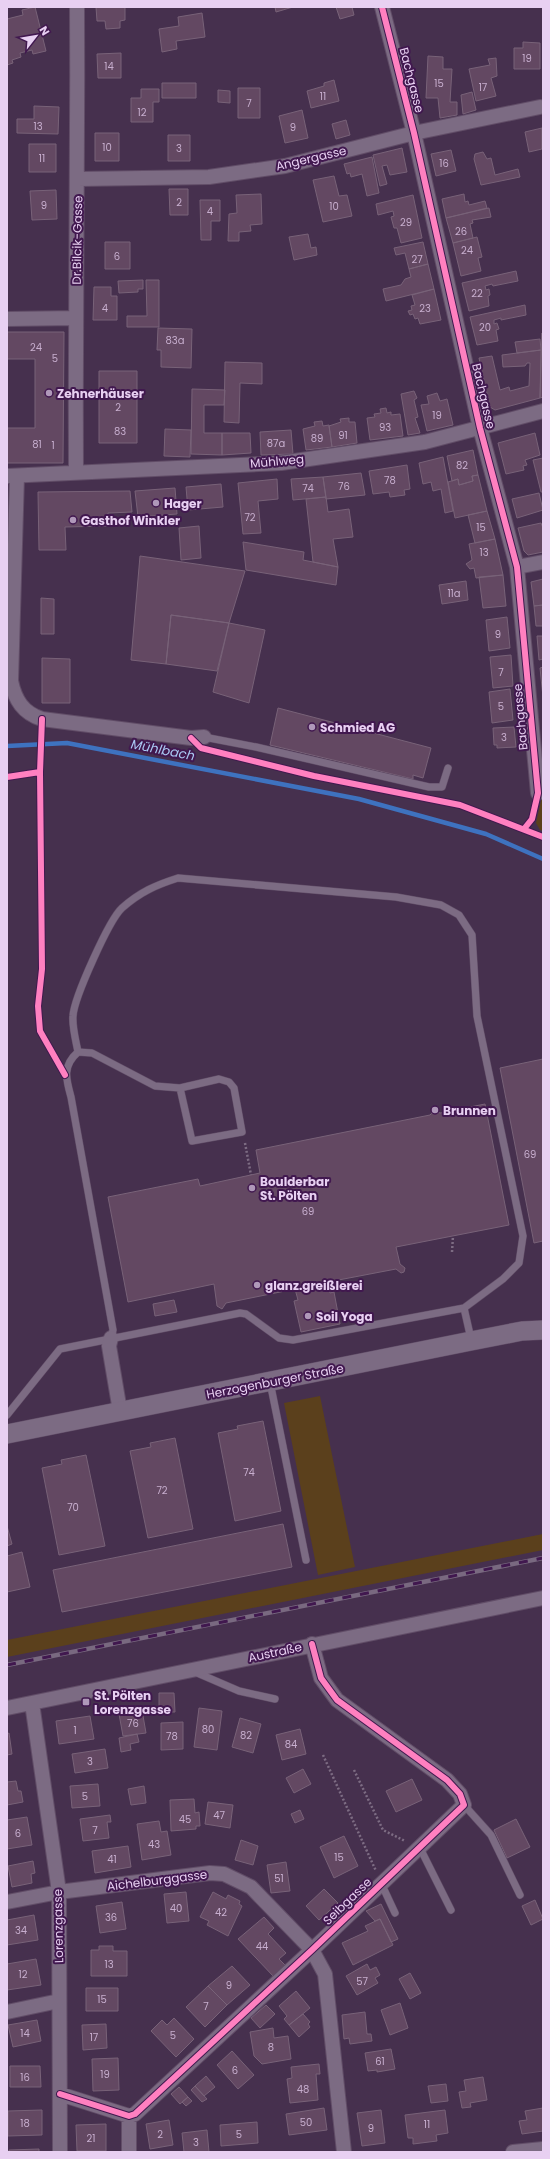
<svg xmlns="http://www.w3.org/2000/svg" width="550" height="2159" font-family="Poppins,sans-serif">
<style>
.green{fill:#5b401c}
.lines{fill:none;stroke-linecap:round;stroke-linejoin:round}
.stream{stroke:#3e72bf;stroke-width:4.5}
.building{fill:#634862;stroke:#786278}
.lane-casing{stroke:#614d67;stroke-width:8}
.street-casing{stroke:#614d67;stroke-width:16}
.secondary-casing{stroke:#614d67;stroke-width:20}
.path{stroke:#7d6c83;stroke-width:2.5;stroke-dasharray:2 2;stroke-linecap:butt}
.lane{stroke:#7c6b83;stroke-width:7}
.street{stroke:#7c6b83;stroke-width:14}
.secondary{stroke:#7c6b83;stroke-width:19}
.rail-casing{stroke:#796980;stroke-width:4.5}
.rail{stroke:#41184f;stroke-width:3;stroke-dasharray:9;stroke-linecap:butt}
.cycleway-casing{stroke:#41184f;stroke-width:8}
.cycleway{stroke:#ff80c0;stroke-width:6}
.poi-dot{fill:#af98b9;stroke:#41184f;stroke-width:1.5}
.labels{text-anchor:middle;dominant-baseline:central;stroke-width:4;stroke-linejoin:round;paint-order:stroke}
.number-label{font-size:10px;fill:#c7aece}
.street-label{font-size:12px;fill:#e8d0f2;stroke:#41184f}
.poi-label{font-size:12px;font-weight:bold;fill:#e8d0f2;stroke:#41184f;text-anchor:start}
.water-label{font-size:13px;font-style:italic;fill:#aac9f3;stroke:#41184f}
</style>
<rect width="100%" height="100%" fill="#46304e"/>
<path class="green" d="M543,792V831L540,830L536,823Z
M320,1396L355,1567L318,1575L284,1403Z
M543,1534V1550L7,1657V1640Z"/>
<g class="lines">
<path class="stream" d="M7,746L67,743L359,799L486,834L543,859"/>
</g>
<path class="building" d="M35,7L46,51L33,54L32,50L20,53L21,57L12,60L13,63L7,65V19L23,15L22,10Z
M96,7H125V20L120,21V28L106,29L105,21H97Z
M275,7H293L276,12Z
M336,7H352L354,15L340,19Z
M202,13L205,37L176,41L177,49L162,52L159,29L179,26L178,17Z
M523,42L540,43V69H514V48H523Z
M121,53V78H98L97,54Z
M428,56L443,57V69H452L450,102H457V115L440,118L438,98H426Z
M496,58L497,76L491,78L496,96L476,101L469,69L490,65L488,59Z
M334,80L339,101L311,108L307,91L324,86V83Z
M162,83H196V98H162Z
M238,88H260V118H238Z
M141,89H159V102H153V122H131V98H141Z
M218,90L230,91V103L218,102Z
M472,92L476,110L463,114L461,95Z
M34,106L59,107L58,134L17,133V119H34Z
M302,110L308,138L285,143L279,116Z
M346,120L350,135L336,139L332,124Z
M542,128V149L529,152L525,132Z
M95,133H119V161H95Z
M168,135H190V161H168Z
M29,144H56V172H29Z
M402,148L407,172L390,175L387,165L382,166L387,184L380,186L373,155Z
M451,150L456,171L436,176L431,154Z
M483,152L487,159L491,158L495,175L518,169L520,177L481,185L474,159L475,154Z
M372,157L379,193L367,196L362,174L351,177L350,173L347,174L344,164Z
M334,176L339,196L347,195L352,216L323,222L313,180Z
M169,189H188V215H170Z
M56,190L57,219L32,220L30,191Z
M261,194L262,224L250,225L251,231L239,232V241H228L229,214L237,213L236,195Z
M464,194L465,202L468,201L469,205L485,201L487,208L446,218L442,199Z
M413,195L422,238L401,243L397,228H394L391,217L394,216L393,211L378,215L376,204Z
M200,200H220V221H211V240H201Z
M489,208L491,217L472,220L473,223L470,224L473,238L453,243L446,218Z
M308,234L311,248L316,247L317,255L294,260L289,237Z
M477,237L482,257L478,258L481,271L461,276L453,243Z
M105,242H130V269H105Z
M423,242L428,264L409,269L405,253L396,255L394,248Z
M428,264L434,289L386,301L383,289L401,285L405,279L411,277L409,269Z
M516,271L518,281L493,286L492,284L485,286L486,290L489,289L490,295L488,296L489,306L469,311L462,283Z
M143,280V289H138V292L119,293L118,281Z
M146,280H159V327H127V316H147Z
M94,287H111V296H117V320H93Z
M434,289L441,320L420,324L418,318L415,319L413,314L410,315L408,311L412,310L411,306L415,305L412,295Z
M525,305L526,315L501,320V318L494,320V324L497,323L499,329L496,330L498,341L477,345L470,317Z
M158,328L192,329L191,368L161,367V350H157Z
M7,332H64L63,463H7V428H35V359H7Z
M542,333L543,397L540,398Z
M540,339L541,350L517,353L515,342Z
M541,350L540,398L495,410L490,407L479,358L492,356L500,390L509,387L510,391L529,386L530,363H527L525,366L503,367L502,355Z
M225,362L262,363V384L240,383L239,423L224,422Z
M99,371H137V443H99Z
M192,389L225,390L224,405H204V433H222V455L191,454Z
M414,391L417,398L414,400L418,417L415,418L420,433L408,435L401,394Z
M437,393L440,401L447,399L453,425L427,431L421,405L429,404L427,396Z
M386,408L387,413L391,412V415L400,414L403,436L370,440L367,418L375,417L374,414L381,413L380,409Z
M349,418V422H355L357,443L332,447L329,426L341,422L340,419Z
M322,421L323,426L329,425L332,447L306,450L303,429L315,426L314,422Z
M165,429L191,430L190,457L164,456Z
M291,430L293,454L261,455L260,432Z
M222,433H250L251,453L222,455Z
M535,433L540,455L525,460L527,465L523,466L524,470L506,474L498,443Z
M473,450L478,475L472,476L473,481L459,485L458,479L452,481L447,456Z
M443,457L453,511L445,513L441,489L433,491L431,482L423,484L419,463Z
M543,458V492H541L533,460Z
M407,465L410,489L404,490L405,495L390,497L389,492L373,494L369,471Z
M361,473L365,495L326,499L323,477Z
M478,475L487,511L455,518L448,482L458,479L459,485L473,481L472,476Z
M323,477L326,497L293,500L291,479Z
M277,479L278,499L258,501L261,533L243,534L238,483Z
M221,484L223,507L188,510L186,487Z
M175,488L177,514L138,517L135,491Z
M130,491L132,512L108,513L107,526L65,527L66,550H39L38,492Z
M539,493L543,510L517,518L512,499Z
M326,497L328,512L349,509L353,537L333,539L338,567L313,562L306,499Z
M487,511L495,539L475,543L468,515Z
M541,523L543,528V552L528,555L524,551L518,528Z
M199,526L201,558L181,560L179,528Z
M495,539L503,575L476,578L474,568L470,569L466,564L472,560L469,544Z
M243,542L304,552L303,560L338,567L336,585L246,570Z
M140,556L245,571L229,623L171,615L166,664L131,660Z
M503,575L506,606L483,608L479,577Z
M543,579V605L534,606L531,582Z
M466,581L468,600L442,604L439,585Z
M41,598L54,599V634H41Z
M543,605V626H536L534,606Z
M171,615L229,623L217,671L166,664Z
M507,617L510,648L489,651L486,620Z
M229,623L265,630L249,703L213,692Z
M537,636H543V659L539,660Z
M511,655L513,686L493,688L490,657Z
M42,658L70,659V703H42Z
M543,667V697L540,668Z
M510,689L513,720L492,723L489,692Z
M278,708L431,748L423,778L413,775V779L270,745Z
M514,727L516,747L497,748V745H494L493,728Z
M543,1059V1241L534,1243L500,1068Z
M485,1104L509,1225L396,1247L400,1264L405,1268L404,1272L401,1273L396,1269L328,1282L330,1293L334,1292L340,1324L301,1332L294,1301L298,1300L295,1289L226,1303L222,1309L217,1306L214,1284L128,1302L108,1197L198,1179L200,1186L260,1173L256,1150L430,1115L435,1110L440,1113Z
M174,1300L177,1312L155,1316L153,1304Z
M263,1421L281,1511L235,1521L218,1433L238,1429L237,1426Z
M175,1438L193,1529L148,1538L130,1451L151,1447L150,1443Z
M86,1455L105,1546L59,1555L42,1468L62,1464L61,1460Z
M283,1524L292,1567L62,1612L53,1570Z
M7,1526L12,1544L7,1546Z
M22,1552L30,1587L7,1592V1556Z
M159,1693H174L175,1712H167L166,1708L159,1709Z
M199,1708L222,1711L217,1750L194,1747Z
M142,1710L146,1733L123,1736L119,1714Z
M90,1716L94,1739L59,1744L56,1721Z
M240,1718L261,1724L253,1753L232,1747Z
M183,1722V1749L161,1750V1723Z
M300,1729L306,1754L282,1760L276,1735Z
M9,1733L12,1754L7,1755V1734Z
M137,1734L139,1742L130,1744L131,1750L121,1752L119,1738Z
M105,1749L108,1768L75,1773L72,1754Z
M303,1769L311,1784L294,1793L286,1778Z
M412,1779L422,1800L396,1812L386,1791Z
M16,1781L18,1791H21L23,1802L7,1805V1782Z
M98,1784L100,1806L72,1808L70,1786Z
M144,1786L146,1803L131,1805L128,1789Z
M194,1799L195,1813L199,1812L200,1826H196V1829L171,1831L170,1800Z
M208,1802L233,1805L230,1828L205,1824Z
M300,1810L304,1819L295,1823L291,1814Z
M110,1815L111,1822H107L109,1838L83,1841L80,1819Z
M27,1817L32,1845L7,1849V1820Z
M516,1819L530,1847L507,1858L494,1830Z
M159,1821L161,1832L167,1831L171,1855L142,1860L137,1824Z
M344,1836L358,1866L334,1878L320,1847Z
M241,1840L258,1846L253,1865L235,1860Z
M128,1846L131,1867L95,1873L92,1851Z
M33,1861L35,1873L31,1874L32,1883L12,1887L8,1866Z
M286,1862L290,1891L271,1893L267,1865Z
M324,1889L338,1903L319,1920L306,1906Z
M186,1892L189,1921L167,1923L164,1894Z
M213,1892L226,1899L228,1895L240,1901L239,1904L242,1906L228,1936L207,1925L209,1921L200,1917Z
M535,1900L543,1919L531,1925L522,1906Z
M122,1902L126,1929L100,1933L96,1906Z
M381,1904L398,1939L391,1942L380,1919L375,1921L366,1911Z
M34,1915L38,1940L7,1945V1920Z
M264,1917L274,1928L268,1934L286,1953L279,1959L286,1966L274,1977L238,1939Z
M380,1919L393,1945L353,1965L342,1943L368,1931L365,1926Z
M99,1946H113V1951H127V1976H91V1950H99Z
M36,1959L41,1985L7,1990V1964Z
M367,1964L370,1970L376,1967L380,1975L375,1978L378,1983L357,1995L346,1976Z
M232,1966L250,1985L227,2005L208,1986Z
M410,1973L421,1993L410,1999L399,1979Z
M208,1986L227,2005L205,2027L186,2007Z
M86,1988H118V2011H86Z
M296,1991L310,2008L289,2025L284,2019L287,2016L279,2006Z
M400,2003L408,2028L390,2035L381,2010Z
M266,2005L275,2014L260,2028L251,2018Z
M365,2012L367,2034H371L372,2041L350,2044L349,2038L344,2039L342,2015Z
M303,2014L310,2022L308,2024L310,2027L299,2037L289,2025Z
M174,2018L194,2039L176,2057L151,2031L162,2020L167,2025Z
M37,2020L41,2041L13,2047L8,2025Z
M106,2024L107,2048L83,2050L82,2025Z
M273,2028L274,2038L288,2036L291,2059L262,2064L254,2056L250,2032Z
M391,2049L395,2069L377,2072V2070L368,2071L365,2053Z
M232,2051L254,2075L238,2089L217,2065Z
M118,2058L119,2090L93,2091L92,2059Z
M319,2064L320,2074H316L318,2100L290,2103L287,2079L292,2078L291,2067Z
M10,2066H40L41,2087H10Z
M206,2076L215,2087L204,2096L195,2086Z
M483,2077L487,2100L470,2103L471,2107L462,2108L459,2092L466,2091L464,2080Z
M446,2084L448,2101L431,2103L428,2086Z
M195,2086L207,2099L202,2102L191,2090Z
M179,2087L188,2097L180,2104L171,2094Z
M188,2097L192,2101L186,2106L182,2102Z
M324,2108L327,2130L289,2135L286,2114Z
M543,2108V2131L522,2134L519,2121L527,2120L525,2111Z
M42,2110V2135L8,2136V2111Z
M381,2110L385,2143L362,2146L357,2113Z
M445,2110L448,2133L436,2135L437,2141L413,2144V2138H408L405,2115Z
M169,2120L173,2145L150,2149L146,2124Z
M257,2122L258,2143L221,2146L220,2125Z
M106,2124V2151H77L76,2125Z
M207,2130L209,2152H184L182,2133Z
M39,2149V2152H9V2150Z"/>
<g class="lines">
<defs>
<path id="lane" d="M204,737L256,747L429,787H442L448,768
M78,1052C76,1041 72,1027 73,1016C74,998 109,920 122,908C140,892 156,885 178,878L396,897L441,905L459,915L472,935L477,1016L523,1236L519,1263L503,1279L464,1308L471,1339
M111,1338L113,1330L71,1097C66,1079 62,1066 78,1052L92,1053L155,1086L180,1088L219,1079L229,1082L234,1088L242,1132L192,1141L180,1088
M270,1382L306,1560
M7,1415L60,1349L240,1313L246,1314L279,1338L293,1340L464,1308
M195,1672L239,1691L275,1699
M464,1805L491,1835L520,1895
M420,1848L451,1910
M381,1883L395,1913"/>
<path id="street" d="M382,7L414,133L480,428L517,567L538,793
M78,179L209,177L285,166L414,133L540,107
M7,319L75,318
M76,472C75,317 78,162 77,7
M7,476L281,463L425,442L543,411
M17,476L11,681C15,700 23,713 42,719L191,738L204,737
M517,567L543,562
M111,1338L109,1346L120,1411
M32,1703L59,1892L60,2152
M7,1708L543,1598
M7,1902L59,1892L210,1873L224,1874L251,1887L312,1950L325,1974L344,2152
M7,2012L59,2001
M60,2094L129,2116L135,2114L312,1950L464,1805L460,1794L447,1780L337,1700L321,1678L312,1644
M129,2116V2152
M513,2152L543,2149"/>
<path id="secondary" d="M7,1434L471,1341L522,1331L543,1330"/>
</defs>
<use href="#lane" class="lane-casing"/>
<use href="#street" class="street-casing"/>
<use href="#secondary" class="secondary-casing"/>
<path class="path" d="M245,1143L251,1175
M452,1252L453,1236
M323,1755L376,1871
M354,1770L383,1830L405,1841"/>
<use href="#lane" class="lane"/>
<use href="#street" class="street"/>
<use href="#secondary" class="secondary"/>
<defs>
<path id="rail" d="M7,1665L543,1558"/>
</defs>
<use href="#rail" class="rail-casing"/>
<use href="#rail" class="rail"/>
<defs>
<path id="cycleway" d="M382,7L414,133L480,428L517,567L538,793L532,819L524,829
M191,738L201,748L314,776L460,805L543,837
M40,772L42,969L38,1006L40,1031L65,1075
M7,777L40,772L42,719
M60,2094L129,2116L135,2114L312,1950L464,1805L460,1794L447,1780L337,1700L321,1678L312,1644"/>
</defs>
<use href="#cycleway" class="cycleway-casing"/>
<use href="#cycleway" class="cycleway"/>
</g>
<g class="poi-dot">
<circle cx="49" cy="393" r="4"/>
<circle cx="156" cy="503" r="4"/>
<circle cx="73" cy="520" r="4"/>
<circle cx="312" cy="727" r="4"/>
<circle cx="435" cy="1110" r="4"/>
<circle cx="252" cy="1188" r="4"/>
<circle cx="257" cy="1285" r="4"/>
<circle cx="308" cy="1316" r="4"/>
<rect x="82" y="1698" width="8" height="8" rx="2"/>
</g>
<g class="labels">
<g class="number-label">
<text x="527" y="58">19</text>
<text x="109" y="66">14</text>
<text x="439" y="83">15</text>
<text x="483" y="87">17</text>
<text x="323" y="96">11</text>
<text x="249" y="103">7</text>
<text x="142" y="112">12</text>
<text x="38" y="126">13</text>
<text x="293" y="127">9</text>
<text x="107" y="147">10</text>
<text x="179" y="148">3</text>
<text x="42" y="158">11</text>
<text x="444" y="163">16</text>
<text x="179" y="202">2</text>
<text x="44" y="205">9</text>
<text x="334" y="206">10</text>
<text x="210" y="211">4</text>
<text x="406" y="222">29</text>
<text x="461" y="231">26</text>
<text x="467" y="250">24</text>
<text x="117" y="256">6</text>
<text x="417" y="259">27</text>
<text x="477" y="293">22</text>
<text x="105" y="308">4</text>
<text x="425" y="308">23</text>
<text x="485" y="327">20</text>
<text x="175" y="340">83a</text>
<text x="36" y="347">24</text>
<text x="55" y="358">5</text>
<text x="118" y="407">2</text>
<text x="437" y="415">19</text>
<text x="385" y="427">93</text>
<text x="120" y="431">83</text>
<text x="343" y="435">91</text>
<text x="317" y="438">89</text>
<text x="276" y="443">87a</text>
<text x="37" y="444">81</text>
<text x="53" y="445">1</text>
<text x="462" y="465">82</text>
<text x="390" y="480">78</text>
<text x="344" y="486">76</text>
<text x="308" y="488">74</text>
<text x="250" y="517">72</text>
<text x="481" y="527">15</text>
<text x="484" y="552">13</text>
<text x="454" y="593">11a</text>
<text x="498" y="634">9</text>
<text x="501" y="672">7</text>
<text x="501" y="706">5</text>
<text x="504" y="737">3</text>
<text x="530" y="1154">69</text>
<text x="308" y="1211">69</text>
<text x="249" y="1472">74</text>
<text x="162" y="1490">72</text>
<text x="73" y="1507">70</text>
<text x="133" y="1723">76</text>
<text x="208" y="1729">80</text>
<text x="75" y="1730">1</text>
<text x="246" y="1735">82</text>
<text x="172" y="1736">78</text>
<text x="291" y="1744">84</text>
<text x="90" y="1761">3</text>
<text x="85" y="1796">5</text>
<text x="219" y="1815">47</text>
<text x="185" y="1819">45</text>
<text x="95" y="1830">7</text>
<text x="18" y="1833">6</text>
<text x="154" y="1844">43</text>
<text x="339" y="1857">15</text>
<text x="112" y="1859">41</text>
<text x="279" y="1878">51</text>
<text x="176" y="1908">40</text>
<text x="221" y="1912">42</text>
<text x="111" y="1917">36</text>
<text x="21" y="1930">34</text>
<text x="262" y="1946">44</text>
<text x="109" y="1964">13</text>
<text x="23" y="1974">12</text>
<text x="362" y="1981">57</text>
<text x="229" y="1985">9</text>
<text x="102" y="1999">15</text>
<text x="206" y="2006">7</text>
<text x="25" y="2033">14</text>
<text x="173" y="2035">5</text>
<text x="94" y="2037">17</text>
<text x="271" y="2047">8</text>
<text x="380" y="2061">61</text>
<text x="235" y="2070">6</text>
<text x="105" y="2074">19</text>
<text x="25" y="2077">16</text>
<text x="303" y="2089">48</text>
<text x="306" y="2122">50</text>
<text x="25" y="2123">18</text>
<text x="427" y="2124">11</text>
<text x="371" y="2128">9</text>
<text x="160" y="2134">2</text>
<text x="239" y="2134">5</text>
<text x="91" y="2138">21</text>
<text x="196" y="2142">3</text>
</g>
<g class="street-label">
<text transform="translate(412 80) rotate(76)">Bachgasse</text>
<text transform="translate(311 158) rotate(-13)">Angergasse</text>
<text transform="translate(77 240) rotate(-89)">Dr.Bilcik-Gasse</text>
<text transform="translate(484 396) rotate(77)">Bachgasse</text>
<text transform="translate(277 461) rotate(-5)">Mühlweg</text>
<text transform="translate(520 717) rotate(-95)">Bachgasse</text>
<text transform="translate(275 1381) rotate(-11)">Herzogenburger Straße</text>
<text transform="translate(275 1652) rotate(-12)">Austraße</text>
<text transform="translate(157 1880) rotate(-7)">Aichelburggasse</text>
<text transform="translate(347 1901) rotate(-44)">Seibgasse</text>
<text transform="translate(58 1926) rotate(-91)">Lorenzgasse</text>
</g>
<g class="poi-label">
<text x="57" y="393">Zehnerhäuser</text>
<text x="164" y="503">Hager</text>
<text x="81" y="520">Gasthof Winkler</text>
<text x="320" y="727">Schmied AG</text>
<text x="443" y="1110">Brunnen</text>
<text x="260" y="1181">Boulderbar<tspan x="260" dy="14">St. Pölten</tspan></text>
<text x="265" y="1285">glanz.greißlerei</text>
<text x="316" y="1316">Soil Yoga</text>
<text x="94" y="1695">St. Pölten<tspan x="94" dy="14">Lorenzgasse</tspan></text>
</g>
<g class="water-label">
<text transform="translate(163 750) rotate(11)">Mühlbach</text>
</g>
</g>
<rect width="550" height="2159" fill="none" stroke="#e8d0f2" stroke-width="16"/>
<g transform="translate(36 36) rotate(59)" stroke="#41184f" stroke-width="3" paint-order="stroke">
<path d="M0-3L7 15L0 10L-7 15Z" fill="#e8d0f2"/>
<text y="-6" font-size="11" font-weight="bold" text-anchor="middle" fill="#e8d0f2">N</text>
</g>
</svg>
